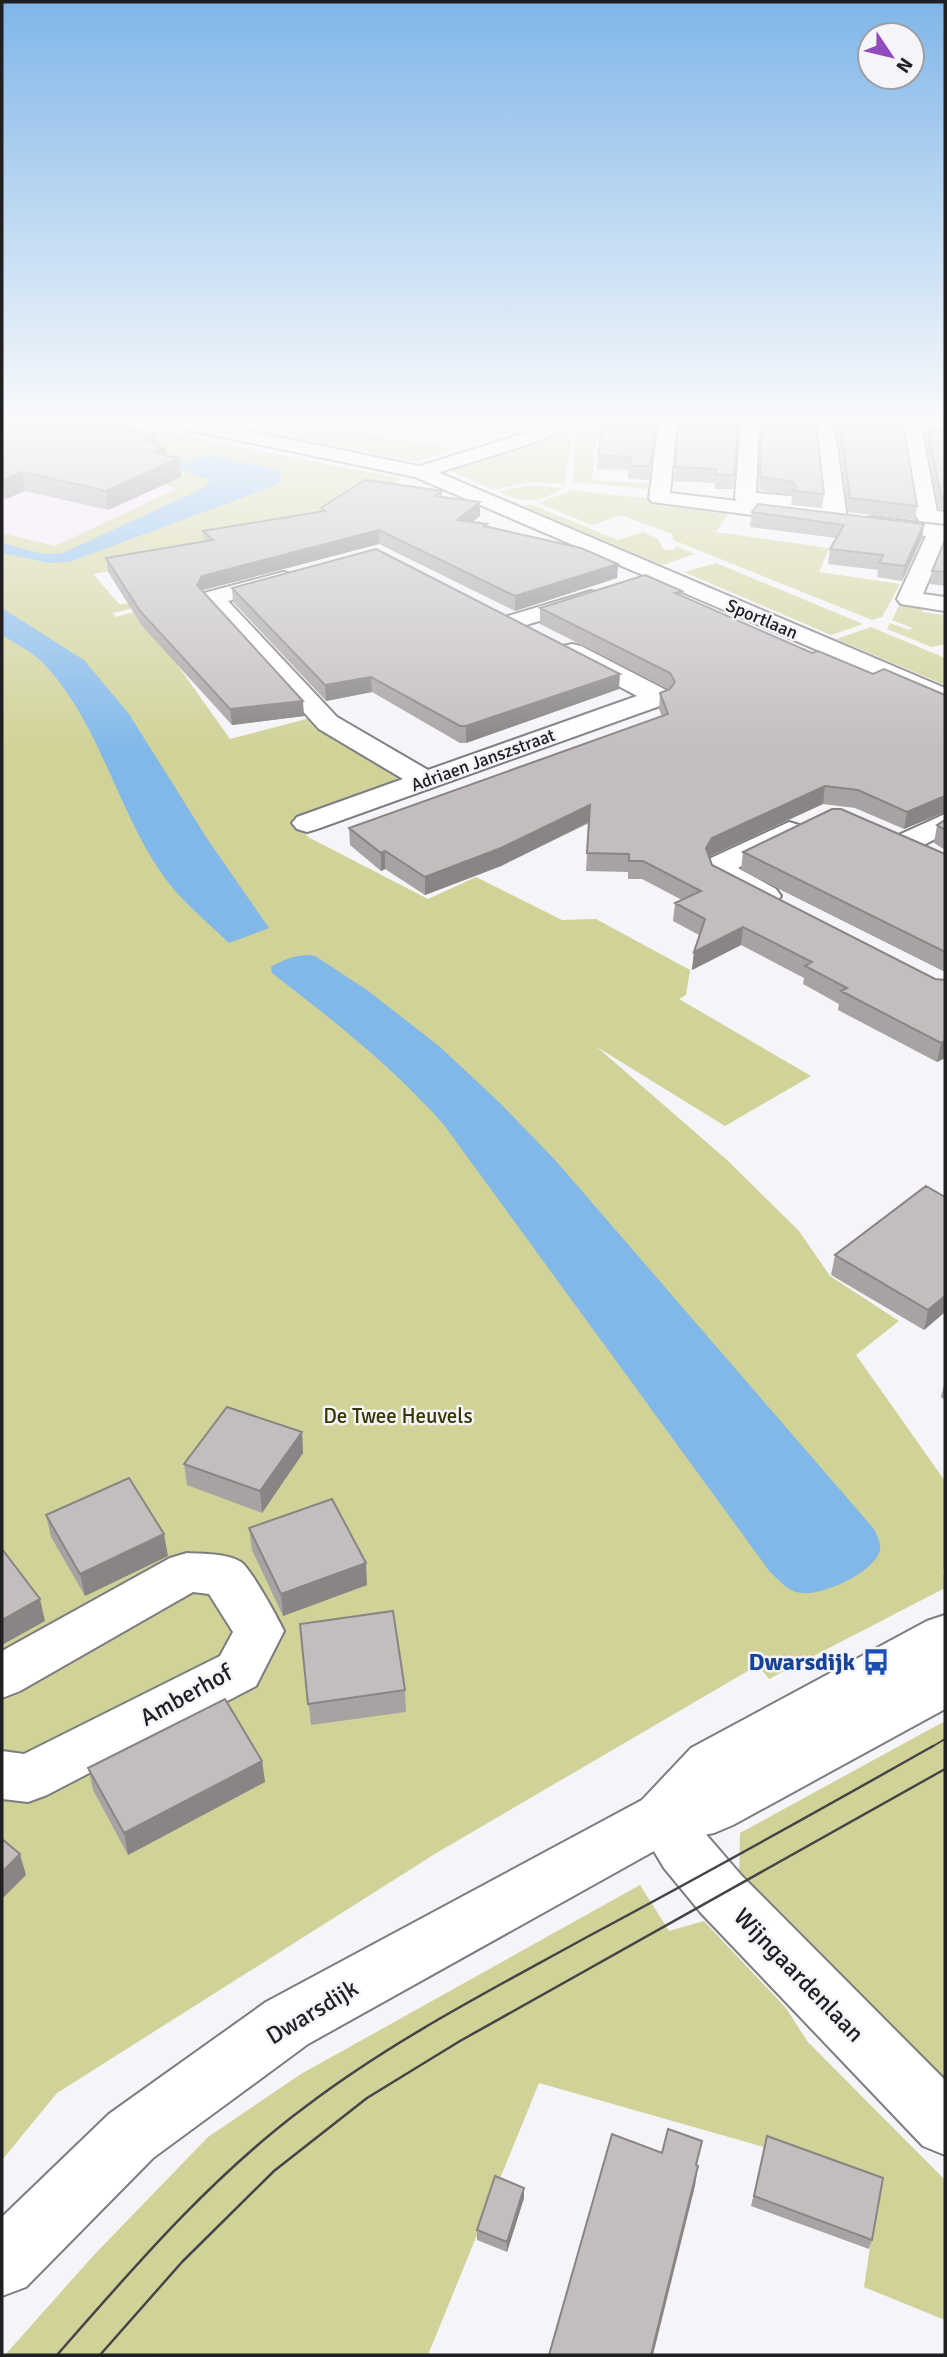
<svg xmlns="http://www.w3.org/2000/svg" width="947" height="2357" font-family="Signika,sans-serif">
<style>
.education{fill:#f5e4f6}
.green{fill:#d0d297}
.water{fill:#81b8e8}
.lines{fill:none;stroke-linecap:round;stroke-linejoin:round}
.street-casing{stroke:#7d7d81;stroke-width:4}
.secondary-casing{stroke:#7d7d81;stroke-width:4}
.street{fill:#fff;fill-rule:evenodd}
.secondary{fill:#fff;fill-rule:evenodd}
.tram-far1{stroke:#454548;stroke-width:2}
.tram{stroke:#454548;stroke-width:2.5}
.wall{fill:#a8a3a3}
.shaded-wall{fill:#888584}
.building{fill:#c3bebd;stroke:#888584;stroke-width:2}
.labels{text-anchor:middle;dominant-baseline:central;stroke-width:5;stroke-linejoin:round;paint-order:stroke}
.far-street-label{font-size:18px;fill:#202022;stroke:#f4f4f9}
.park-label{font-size:21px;fill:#353600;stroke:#f4f4f9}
.near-transit-label{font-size:24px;font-weight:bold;fill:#164399;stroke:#f4f4f9;text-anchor:end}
.near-street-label{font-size:24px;fill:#202022;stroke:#f4f4f9}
</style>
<rect width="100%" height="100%" fill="#f4f4f9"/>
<path class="education" d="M80,466L180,488L55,546L2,533V474Z"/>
<path class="green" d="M576,422H597L592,480L648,483V489L573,482L576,437L556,430Z
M317,426L456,449L415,462L292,437Z
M144,428L403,479L328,514L218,553L93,574L119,604L137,603V607L113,613L116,617L188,597L142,615L230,739L310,718L398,776L395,782L293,820L308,837L428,899L476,877L562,920L596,919L690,970L686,995L679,999L811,1076L725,1126L597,1047L727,1160L799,1231L830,1276L899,1321L856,1355L945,1481V1569L943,1571L945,1588L769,1679L758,1665L438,1852L57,2093L2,2160V533L55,546L178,488L78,466Z
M552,432L571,439L565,484L529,482L494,490L448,470Z
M529,485L562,488C537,505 525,503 499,492Z
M572,490L651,499L649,504L728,514L716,532L829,548L819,572L900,584L882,617L872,620L673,540L672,534L621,515L592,525L538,503Z
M530,504L618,540L643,532L658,539L664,550H674L676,546L695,554L662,565L523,506Z
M716,563L863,624L831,635L684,572Z
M900,604L924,608L922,612L945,615V644L932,647L887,629L890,623L909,630L912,628L892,620Z
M871,627L945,658V685L836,639Z
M945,1721V2090L739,1883L740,1833Z
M640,1885L669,1931L704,1921L786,2008L807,2041L945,2180V2320L864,2287L879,2188L764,2147L539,2083L428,2355H156L154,2353L152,2355H5L93,2256L208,2137L301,2074Z"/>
<path class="water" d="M212,455L282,471L279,482L274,486L69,562L49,563L2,553V543L43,554L63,553L205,487L210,482L208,479L179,469L176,464Z
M2,608L84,660L129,714L208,840L269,928L229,943C206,921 180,900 162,874C116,808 100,722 42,662C31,651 14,643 2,635Z
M308,955L315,956L367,990L439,1046L500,1103L556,1161L874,1529C877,1536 881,1542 880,1550C875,1573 817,1599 796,1592C786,1589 778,1579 770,1572L444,1125C391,1065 335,1022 272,973L271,967C282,960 295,955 308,955Z"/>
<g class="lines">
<defs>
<path id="street" d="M540,422H558L552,434L536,442L421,478L414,476L411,472L414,468L522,434L537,426Z
M659,422H677L670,493L737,501L735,498L741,422H759L756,493L823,499L816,422H834L847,519L844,524H828L825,512L810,511L817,516L814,521L806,522L652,502L649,498Z
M902,422H920L937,511L945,512V524L919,521L916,516Z
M873,517L945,526V542L923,594L945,597V611L901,604L897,599L926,536L865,528L862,523L865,518Z
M283,572L291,574L294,579L291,584L228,601L337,717L428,770L637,696L563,656L560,651L563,646L572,644L581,646L668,691L672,697L668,703L317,829L307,832L297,829L292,823L297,817L403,779L319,729L200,598L204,593Z
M591,591L599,593L603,598L599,603L516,628L508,626L504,621L508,616Z
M945,814V834L916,849L905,852L894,849L890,843L894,837Z
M789,822L799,825L804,831L799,837L738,868L776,889L781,896L776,903C772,904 769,905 765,905C756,905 715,885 710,878C705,871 707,864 711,858Z
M187,1553C203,1554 227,1553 241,1562C251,1569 278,1618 284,1631L256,1686L47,1795L28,1802L2,1799V1751L24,1754L220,1656L233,1632L209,1594L193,1592L20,1691L2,1698V1651L170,1558Z
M662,1793L682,1800L704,1832L741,1875L945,2080V2155L923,2146L701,1913L664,1868L634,1818L642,1800Z"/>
<path id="secondary" d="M170,422H206L428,468L945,688V705L415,477L179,428Z
M945,1615V1661L943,1662L945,1661V1709L733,1825L714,1833L672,1841L308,2044L153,2158L26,2287L2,2296V2217L109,2114L266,2002L642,1800L691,1748L927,1621Z"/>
</defs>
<use href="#street" class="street-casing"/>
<use href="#secondary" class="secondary-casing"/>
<use href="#street" class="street"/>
<use href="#secondary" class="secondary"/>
<path class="tram-far1" d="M930,1748L945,1739"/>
<path class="tram" d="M57,2355C134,2267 211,2177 305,2107C393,2040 491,1990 587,1937C703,1875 818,1811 933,1746
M100,2355L182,2262L274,2171L367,2098L460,2041L945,1769"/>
</g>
<path class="wall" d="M2,422L104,424L156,434L157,444L166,446L168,456L179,458L181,477L108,510L25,491L6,499L2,498Z
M603,422H657L649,480L628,479V470L597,469L598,455Z
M679,422H738L733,489H715V483L674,481Z
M762,422L824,494L822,508L791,505L792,497L791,495L759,490Z
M839,422H903L917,506L915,520L848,512L838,430Z
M928,430H945V511L939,509L926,442Z
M442,491V497L480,516L472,522L618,564L617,578L515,611L379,544L203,590V592L304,716L232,725L142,626L108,572L106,558L204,542L203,531L321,512V508Z
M752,512L924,524L922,538L902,581L877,577L878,570L828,564L830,549L836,538L750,527Z
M945,540V586L930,584L932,571Z
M232,588L619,689L466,743H460L372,692L326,701L233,602Z
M682,591L681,596L812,653L873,674L945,695V812L904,829L855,808L823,804L709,857L712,865L935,979L945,980V1058L937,1062L838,1010L839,1004L803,984L804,978L741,945L692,970L694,952L699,935L673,921L675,903L682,900L642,879H628V872L586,871L589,823L501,866L425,895L385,869L381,871L350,845L349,828L662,716L659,709L660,693L669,689L540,624V608Z
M945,820V850L934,843L937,825Z
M743,852L945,854V972L741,870Z
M835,1255L945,1312L924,1330L831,1275Z
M945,1380V1400L941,1397Z
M302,1432L303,1453L262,1513L187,1485L184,1464Z
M46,1515L168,1556L85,1596L51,1537Z
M249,1528L367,1585L283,1616L252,1550Z
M300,1624L405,1690L406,1712L311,1725Z
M262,1761L265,1782L128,1855L93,1790L88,1768Z
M767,2136L872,2240L869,2249L751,2206Z
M524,2188V2198L507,2252L477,2240V2230Z"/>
<path class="shaded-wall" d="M656,422H657L649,480L650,466Z
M156,434L157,450L166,446L168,463L179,458L181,477L108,510L106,491L141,440Z
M22,472L25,491L6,499L3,480Z
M480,502V516L457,534V520Z
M924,524L922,538L902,581L905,566Z
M379,530V544L203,590L198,600L197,585L202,576Z
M618,564L617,578L515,611V596Z
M620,674L619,689L466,743V726Z
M371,677L372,692L326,701L325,685Z
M303,701L304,716L232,725L230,709Z
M825,786L823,804L710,856L705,866L706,848L712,838Z
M945,796V812L904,829L907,812Z
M590,805L589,822L501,866L425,895V877Z
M385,851V869L381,871V853Z
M743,927L741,945L692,970L694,952Z
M945,1041V1058L937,1062L941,1043Z
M945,1296V1312L924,1330L928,1310Z
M302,1432L303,1453L262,1513L260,1491Z
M164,1534L168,1556L85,1596L80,1574Z
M366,1563L367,1585L283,1616L281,1594Z
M40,1599L45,1621L2,1645V1620Z
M262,1761L265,1782L128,1855L124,1833Z
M20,1854L26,1875L2,1899V1872Z
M698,2166L695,2186L653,2355H651Z
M524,2188V2198L507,2252V2242Z"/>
<path class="building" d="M2,422H96L156,434L141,440L166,446L151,452L179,458L106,491L22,472L3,480Z
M603,422H656L650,466H629L632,457L598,455Z
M679,422H738L734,475H716V469L675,467Z
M762,422H816L824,494L793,491L796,487L793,482L760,477Z
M840,422H903L917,506L850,498Z
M928,430H945V497L941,496Z
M365,480L442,491L435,496L480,502L457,520L487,524L484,526L581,548L618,564L515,596L379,530L202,576L197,585L303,701L230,709L140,611L106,558L213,540L203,531L325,511L321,508Z
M758,504L924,524L905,566L879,563L883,555L830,549L844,525L752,512Z
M945,540V572L932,571Z
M376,549L620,674L466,726H460L371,677L325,685L232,588Z
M645,575L682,591L675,593L812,653L818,651L873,674L884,669L945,695V796L907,812L858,790L825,786L712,838L706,848L712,865L935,979L945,980V1041L941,1043L841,991L847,988L805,966L812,962L743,927L694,952L705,919L675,903L701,891L643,861H629V854L587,853L590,805L501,848L425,877L385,851L381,853L349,828L668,714L660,693L670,689L675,682L670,673L540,608Z
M832,809H841L945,854V952L743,852Z
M945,820V830L937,825Z
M926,1186L945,1197V1296L928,1310L835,1255Z
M227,1407L302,1432L260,1491L184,1464Z
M129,1478L164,1534L80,1574L46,1515Z
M332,1499L366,1563L281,1594L249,1528Z
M2,1549L40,1599L2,1620Z
M393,1611L405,1690L308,1704L300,1624Z
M225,1699L262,1761L124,1833L88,1768Z
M2,1839L20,1854L2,1872Z
M668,2129L702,2141L696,2165L698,2166L651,2355H549L612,2134L662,2153Z
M767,2136L883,2178L872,2240L754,2196Z
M495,2176L524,2188L507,2242L477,2230Z"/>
<linearGradient id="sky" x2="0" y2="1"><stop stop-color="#7fb6e8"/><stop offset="0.56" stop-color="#fafafc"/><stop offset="1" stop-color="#fafafc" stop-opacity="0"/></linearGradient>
<rect width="947" height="752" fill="url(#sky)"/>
<defs>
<symbol id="bus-bare" viewBox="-9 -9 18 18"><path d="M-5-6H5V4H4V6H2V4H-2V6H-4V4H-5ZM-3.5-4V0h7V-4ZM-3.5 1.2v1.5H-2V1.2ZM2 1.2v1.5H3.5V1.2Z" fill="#1a4fb4" stroke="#f4f4f9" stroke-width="2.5" paint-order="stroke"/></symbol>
</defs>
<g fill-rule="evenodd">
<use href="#bus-bare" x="857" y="1643" width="38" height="38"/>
</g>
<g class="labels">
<g class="far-street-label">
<text transform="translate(762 619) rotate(23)">Sportlaan</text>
<text transform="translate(483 760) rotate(-20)">Adriaen Janszstraat</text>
</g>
<g class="park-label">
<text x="398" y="1416">De Twee Heuvels</text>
</g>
<g class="near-transit-label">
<text x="855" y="1662">Dwarsdijk</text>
</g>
<g class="near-street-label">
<text transform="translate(186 1695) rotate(-29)">Amberhof</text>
<text transform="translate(799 1975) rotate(46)">Wijngaardenlaan</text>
<text transform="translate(312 2012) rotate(-31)">Dwarsdijk</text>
</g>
</g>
<rect width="947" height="2357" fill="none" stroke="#202022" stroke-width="7"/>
<g transform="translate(891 56) rotate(125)"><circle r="33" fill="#f4f4f9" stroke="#9f9fa3" stroke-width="2"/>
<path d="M0-5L12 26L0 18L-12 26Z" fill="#924abe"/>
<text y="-10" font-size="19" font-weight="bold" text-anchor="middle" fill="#202022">N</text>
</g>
</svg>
